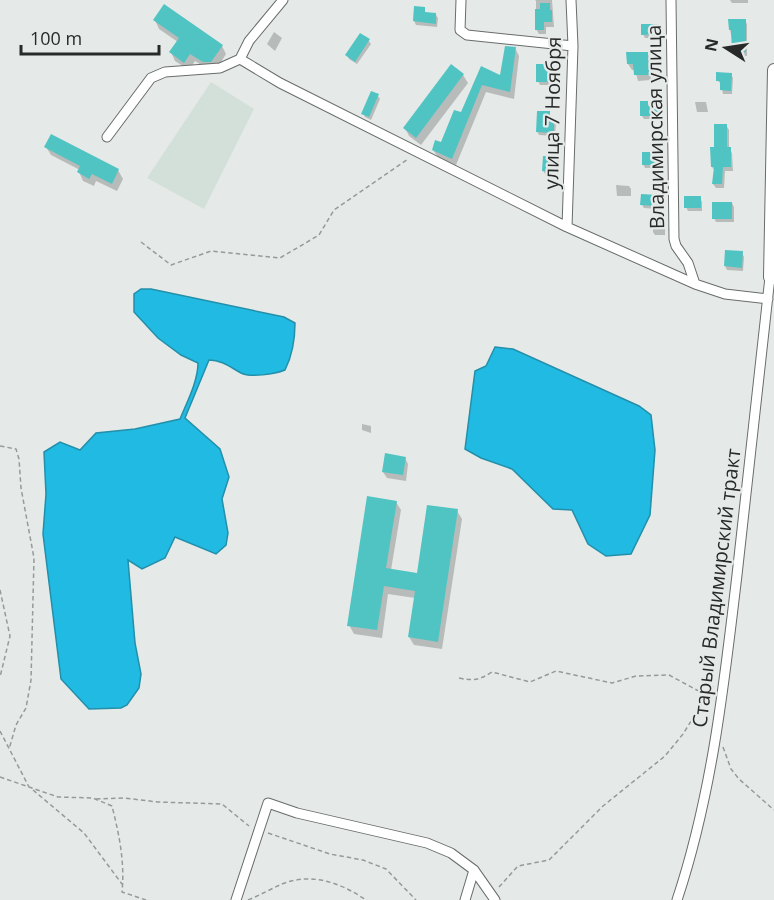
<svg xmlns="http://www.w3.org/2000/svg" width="774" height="900" font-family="'Open Sans',sans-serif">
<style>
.built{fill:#d3dfd9}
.water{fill:#21bae2;stroke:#238faa;stroke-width:1.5}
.shadow{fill:#0003}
.building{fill:#50c4c2}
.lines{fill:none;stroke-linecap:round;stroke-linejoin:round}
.minor-casing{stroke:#686c6a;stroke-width:11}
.major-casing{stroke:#686c6a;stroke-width:14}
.path{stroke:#969a98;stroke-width:1.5;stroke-dasharray:4.5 3;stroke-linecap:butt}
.minor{stroke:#fff;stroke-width:9}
.major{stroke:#fff;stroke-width:12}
.labels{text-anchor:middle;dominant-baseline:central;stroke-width:4.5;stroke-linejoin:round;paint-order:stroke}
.street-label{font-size:20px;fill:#282a29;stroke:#e5eae8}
</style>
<rect width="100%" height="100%" fill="#e5eae8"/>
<path class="built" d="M211,82L254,109L204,209L147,178Z"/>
<path class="water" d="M141,289H151L284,317L295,323C295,339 292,356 285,370C275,374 250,378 241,373C230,367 222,360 209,360L185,418L220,449L229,477L222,499L228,533L226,545L216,554L175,537L165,558L142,569L128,560L135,643L141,674L139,688L127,705L121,708L89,709L61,679L43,534L46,494L44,452L60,442L80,450L96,433L135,429L180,419C187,402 198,381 198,363L181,355L158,338L134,312V294Z
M495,347L513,349L639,406L651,415L655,450L650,515L631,554L606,556L588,544L572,510L553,509L512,469L481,458L465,449L475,371L486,366Z"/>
<path class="shadow" d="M552,0L554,27H546V34H539L536,29V1L535,0Z
M730,0H748V3H732Z
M424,8L426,14L436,15L438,18L437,27L416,25L414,21Z
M155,20L222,46L226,54L216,70H209L195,61L189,70L175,61L171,52L178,42L159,29Z
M745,21L747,24V56H736L730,30Z
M658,25L660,38H645L643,34Z
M274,32L282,38L275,51L267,44Z
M368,40L371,44L357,64L349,59L347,55Z
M515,48L519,56L514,99L486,92L456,165L438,157L433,150L442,144L461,114L482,68L502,77Z
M647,53L650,59L651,80L638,81L635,70H632L628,64Z
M553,65L555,69V85H540L538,81Z
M731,74L733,78L732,94H723L721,84L717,80Z
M463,75L468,83L421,145L409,136L405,128Z
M378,96L380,99L371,120L365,117L363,113Z
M647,102L649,106L658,108L660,119H644L642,116Z
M695,102H706L708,112H697Z
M549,113L551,120L556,123L555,136L539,135L537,131Z
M726,125L729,130V148L732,153L733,171H725L724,188H716L713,184L715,171L712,167L716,148Z
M46,147L118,170L123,179L117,191L96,181L94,186L83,181L79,172L80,170L51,155Z
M659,153L661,157V168H645L643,164Z
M557,158L559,161L558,175H546L543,171Z
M616,185L629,186L631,189V196H617Z
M657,196L659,200V209L644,208L642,205Z
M700,198L702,202V211H688L686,207Z
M732,203L734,207V222H716L714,218Z
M653,221H663L665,225V235H655L653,232Z
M742,253L744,257L743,271L727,270L725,266Z
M362,424L371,426V433L362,430Z
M405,458L408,464L406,481L387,478L383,472Z
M396,502L401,510L391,570L418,575L457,511L462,519L442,649L414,645L409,637L415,598L388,594L382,638L354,634L349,625Z"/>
<path class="building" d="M540,3H550V10H552V22H544V30H535V9H540Z
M164,4L223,45L211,62H203L190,54L184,63L169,52L179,38L153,20Z
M414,6L425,7V12L436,13V24L413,21Z
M728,19H746V52L732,53L731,30H729Z
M641,24H659V34L641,35Z
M360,33L370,39L355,62L345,55Z
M505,46L516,47L510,92L482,85L452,159L432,150L435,140L441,142L454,110L461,112L481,66L500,75Z
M626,52H648L649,75H634L633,64H627Z
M451,64L464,74L416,138L403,128Z
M536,64H554V82H536Z
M716,72L732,73L731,91L720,90V81H716Z
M371,91L379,94L369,117L361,114Z
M640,101H648V106H659V116H640Z
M537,111H550V118H554V133L536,132Z
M714,124H727V147H731V167H723L722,184H712L714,167H711L710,147H714Z
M51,134L119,169L112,184L92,174L89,179L77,172L80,166L44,147Z
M642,152H660V165H642Z
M543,156H557V172L542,171Z
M641,194L658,195V206L640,205Z
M684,196H701V208H684Z
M712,202H732V219H712Z
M725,250L743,251L742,268L724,266Z
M385,453L406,457L403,475L382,472Z
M367,496L397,501L386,568L417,573L427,505L458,509L438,642L408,637L415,591L384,586L377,630L347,626Z"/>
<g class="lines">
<defs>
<path id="minor" d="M283,0L249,41L240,59L280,83L567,227L695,284L725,294L768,299
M461,0L460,30L467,35L573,46
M671,0L674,239L676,246L688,263L695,284
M107,137L151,78L165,72L220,68L240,59
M567,227L573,46L571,0
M236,900L268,803L297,813L427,843L451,853L474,870L495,900
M465,900L474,870
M677,900C712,795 724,685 737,575C748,476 759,376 770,277"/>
<path id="major" d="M774,70L770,277L774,278"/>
</defs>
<use href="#minor" class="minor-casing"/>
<use href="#major" class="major-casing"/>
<path class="path" d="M141,242L171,265L211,251L280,258L319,235L334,210L408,159
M0,446L16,449L19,459L21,488L34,558L31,680L26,708L16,725L9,749
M0,590L10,636L0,677
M459,678C473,681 480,680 492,672L530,682L556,671L612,683L636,676L669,675L706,695
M0,731L29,787
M723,747L731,769L739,779L774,810
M0,777L58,797L93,798L112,806C119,834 125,862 122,892L146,900
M33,790L84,833L122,884
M96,799L124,798L158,802L222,804L249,826
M268,833L330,854L363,860L386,869L416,900
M499,887L518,866L549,860L603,806L665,756L683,734L713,686
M248,900C260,895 271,889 282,884C312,872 341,883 366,900"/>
<use href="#minor" class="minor"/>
<use href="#major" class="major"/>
</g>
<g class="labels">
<g class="street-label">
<text transform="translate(552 113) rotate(-89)">улица 7 Ноября</text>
<text transform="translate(655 127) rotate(-91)">Владимирская улица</text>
<text transform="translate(716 588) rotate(-83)">Старый Владимирский тракт</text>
</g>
</g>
<g transform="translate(726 48) rotate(282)" stroke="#e5eae8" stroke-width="4.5" paint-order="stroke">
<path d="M0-4.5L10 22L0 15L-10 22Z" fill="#282a29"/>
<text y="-9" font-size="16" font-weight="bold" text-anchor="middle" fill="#282a29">N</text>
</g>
<path d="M21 45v9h138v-9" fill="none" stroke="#282a29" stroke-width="3"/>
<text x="30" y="45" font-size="18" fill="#282a29" stroke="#e5eae8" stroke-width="4.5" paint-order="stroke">100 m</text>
</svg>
